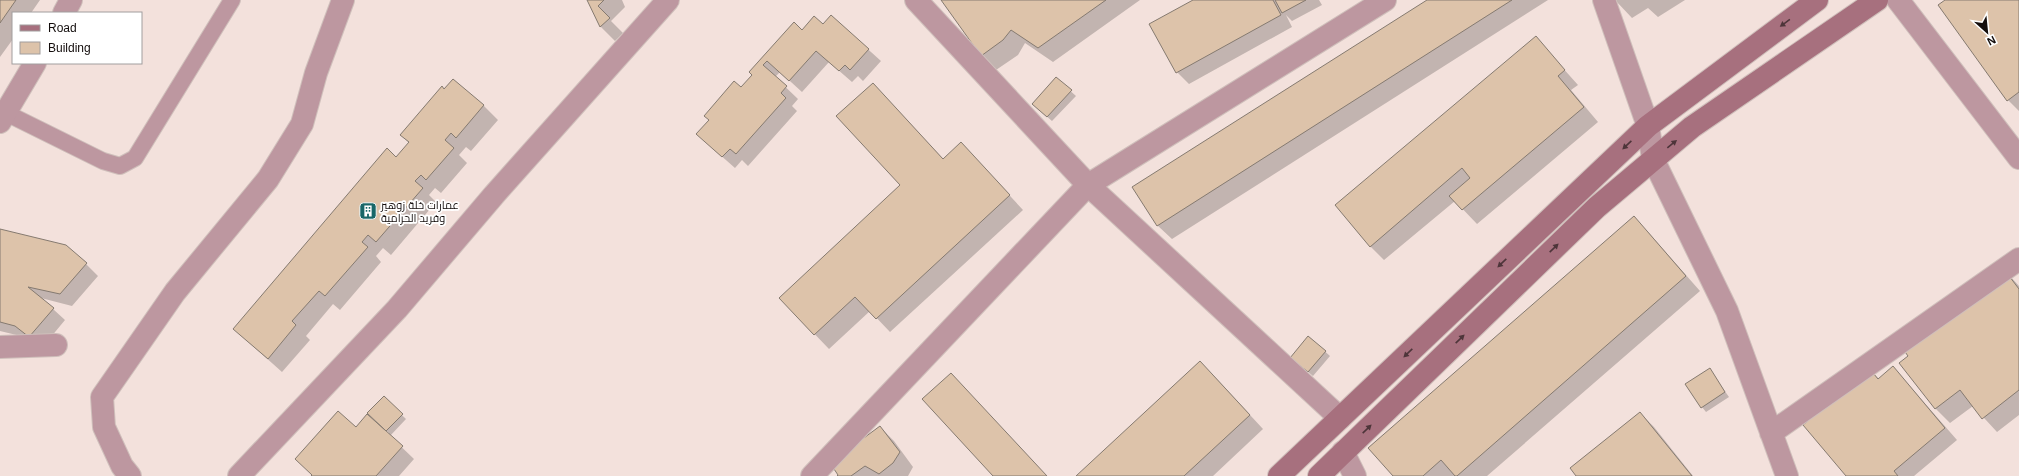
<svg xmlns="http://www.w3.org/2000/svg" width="2019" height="476" font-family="Arial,Cairo,sans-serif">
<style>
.shadow{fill:#0003}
.building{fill:#ddc3aa;stroke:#857a70}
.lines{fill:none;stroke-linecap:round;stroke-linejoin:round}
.lane-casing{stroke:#cfbfbb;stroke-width:18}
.street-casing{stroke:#cfbfbb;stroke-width:24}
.secondary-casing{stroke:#cfbfbb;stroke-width:24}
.lane{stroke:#bd97a0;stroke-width:16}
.street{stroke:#bd97a0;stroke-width:22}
.secondary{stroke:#a7707e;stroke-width:22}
.oneway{fill:#4e353a}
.labels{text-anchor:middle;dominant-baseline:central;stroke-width:3.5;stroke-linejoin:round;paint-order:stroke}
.poi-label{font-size:11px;fill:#130d0c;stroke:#fff;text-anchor:start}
</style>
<rect width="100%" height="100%" fill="#f3e1dc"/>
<path class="shadow" d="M0,0H40L31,13H13V39L0,57Z
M588,0H622L625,7L611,21L623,33L615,41L601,27Z
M942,0H1140L1053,62L1025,43L1018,55L996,70L982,56Z
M1195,0H1319L1322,5L1292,21L1286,15L1292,27L1189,84L1177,72Z
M1429,0H1548L1172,239L1157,225Z
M1615,0H1685L1658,17L1648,8L1632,18Z
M1947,0H2019V111L2008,100Z
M831,16L881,61L863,81L858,76L852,82L829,62L802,92L780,72L775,77L798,99L792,106L797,111L748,166L742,160L735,168L710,146L742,89L753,76L750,72L802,31L823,25Z
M1536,38L1578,85L1571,90L1598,122L1477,224L1455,201L1384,260L1370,246Z
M1056,78L1076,96L1052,121L1037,108Z
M873,84L944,160L975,158L1023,210L890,332L870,311L829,349L780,298L902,185Z
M444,90L484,106L498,120L471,151L466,147L459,155L467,163L441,193L435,188L429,195L436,202L391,255L383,248L376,256L381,262L340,310L333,304L306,336L310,340L282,372L234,329L396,158L409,143L401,135Z
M0,230L86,264L98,276L72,306L41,298L65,320L41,349L29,338L0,331Z
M1648,232L1700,291L1487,476H1394Z
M2000,265L2019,286V415L1997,432L1973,406L1950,423L1936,409L1901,363L1910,356Z
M1309,337L1330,356L1313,376L1296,362Z
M1893,367L1957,440L1914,476H1848L1869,369L1879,379Z
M1709,369L1729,397L1706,412L1702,407Z
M1214,376L1263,429L1213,476H1078Z
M384,398L406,419L390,436L414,459L399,476H312L356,429L388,434L389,433L369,413Z
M1640,413L1654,427L1693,476H1577Z
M880,427L894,441L913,467L908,476H839Z"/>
<path class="building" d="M0,0H16L0,23Z
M587,0H604L598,6L610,18L600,27Z
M941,0H1106L1038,48L1011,30L1003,40L981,56Z
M1193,0H1273L1281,15L1176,73L1149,24Z
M1275,0H1306L1282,13Z
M1427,0H1512L1157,226L1132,187Z
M1945,0H2019V92L2007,101L1938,5Z
M831,15L869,49L850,70L845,65L839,71L816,51L789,81L767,61L763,65L787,86L781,93L786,98L736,154L730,149L722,157L696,134L709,120L704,116L734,81L741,87L752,75L749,72L794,22L802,30L814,16L823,24Z
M1536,36L1565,70L1558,76L1584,107L1462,210L1449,196L1470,178L1462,168L1370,247L1335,205Z
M1056,77L1072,90L1047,117L1032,104Z
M453,79L484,105L456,138L451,133L445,140L454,148L426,180L421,175L415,181L423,188L376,242L368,235L362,242L368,247L325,296L319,291L292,321L296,325L268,359L233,329L387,148L396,157L409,142L400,135L442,86L444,89Z
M873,83L943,159L961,142L1010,195L876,319L855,297L814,335L779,298L900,185L836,116Z
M1634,216L1686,276L1457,476H1455L1441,460L1423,476H1393L1368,448Z
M0,229L66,245L87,263L60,294L28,287L54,308L29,337L15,326L0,322Z
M2000,264L2019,289V390L1982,419L1960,390L1935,409L1899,363L1908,356L1903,349Z
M1308,336L1326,351L1308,372L1290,358Z
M1200,361L1250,415L1184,476H1076Z
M1893,366L1945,428L1894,471L1898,476H1846L1803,425L1869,368L1878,379Z
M1710,368L1725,392L1701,408L1685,384Z
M951,373L1047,476H993L922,399Z
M384,396L403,414L386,431L367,413Z
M338,411L356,427L367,414L403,446L376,476H311L312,475L295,459Z
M1640,412L1692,476H1576L1570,468Z
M880,426L900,452L893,463L879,474L865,466L851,476H837L838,475L830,463Z"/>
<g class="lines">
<defs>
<path id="lane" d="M6,113L103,161L120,166L135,158L232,0"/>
<path id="street" d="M916,0L1088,185L1340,418
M1604,0L1648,126L1653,159L1727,311L1787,476
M1898,0L2019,158
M64,13L71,0
M0,122L35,63
M0,347L56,345
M1771,433L2019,259
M1343,452L1355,476
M130,476L122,466L104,427L102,397L175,292L268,179L302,124L316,73L343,0
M239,476L397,309L494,195L668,0
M812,476L1088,185L1385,0"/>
<path id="secondary" d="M1279,476L1648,126L1817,0
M1319,476L1597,207L1692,127L1877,0"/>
</defs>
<use href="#lane" class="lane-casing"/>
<use href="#street" class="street-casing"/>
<use href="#secondary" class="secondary-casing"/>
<use href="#lane" class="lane"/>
<use href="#street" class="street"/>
<use href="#secondary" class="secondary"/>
</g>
<defs><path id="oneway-solid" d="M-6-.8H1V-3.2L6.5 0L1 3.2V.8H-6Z"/></defs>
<g class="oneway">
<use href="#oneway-solid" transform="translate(1785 23) rotate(144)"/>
<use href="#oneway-solid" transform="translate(1672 144) rotate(-39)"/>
<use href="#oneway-solid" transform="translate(1627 145) rotate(137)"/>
<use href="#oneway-solid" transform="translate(1554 248) rotate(-44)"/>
<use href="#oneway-solid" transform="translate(1502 263) rotate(136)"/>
<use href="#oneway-solid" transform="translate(1460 339) rotate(-44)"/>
<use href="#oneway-solid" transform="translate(1408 353) rotate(136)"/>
<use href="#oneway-solid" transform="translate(1367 429) rotate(-44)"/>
</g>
<defs>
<symbol id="building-square" viewBox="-11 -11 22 22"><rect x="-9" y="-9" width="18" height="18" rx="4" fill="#196768" stroke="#fff"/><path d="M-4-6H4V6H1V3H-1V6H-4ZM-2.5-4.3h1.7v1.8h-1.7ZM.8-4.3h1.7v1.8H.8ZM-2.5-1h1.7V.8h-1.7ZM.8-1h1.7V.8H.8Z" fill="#fff"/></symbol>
</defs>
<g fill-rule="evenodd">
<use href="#building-square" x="358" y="201" width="20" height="20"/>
</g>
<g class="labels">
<g class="poi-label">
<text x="381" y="205">عمارات خلة زوهير<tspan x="381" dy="13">وفريد الحرامية</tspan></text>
</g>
</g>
<rect x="12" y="12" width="130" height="52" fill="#ffffff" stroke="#a19e9e"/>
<rect x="20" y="25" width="20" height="6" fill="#a7707e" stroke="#a19e9e"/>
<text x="48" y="32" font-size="12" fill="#130d0c">Road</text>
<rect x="20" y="42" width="20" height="12" fill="#ddc3aa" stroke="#a19e9e"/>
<text x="48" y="52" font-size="12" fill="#130d0c">Building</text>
<g transform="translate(1987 32) rotate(153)" stroke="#ffffff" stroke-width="3" paint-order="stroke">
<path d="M0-3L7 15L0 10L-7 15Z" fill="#130d0c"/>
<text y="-6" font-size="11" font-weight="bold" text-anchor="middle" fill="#130d0c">N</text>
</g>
</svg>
